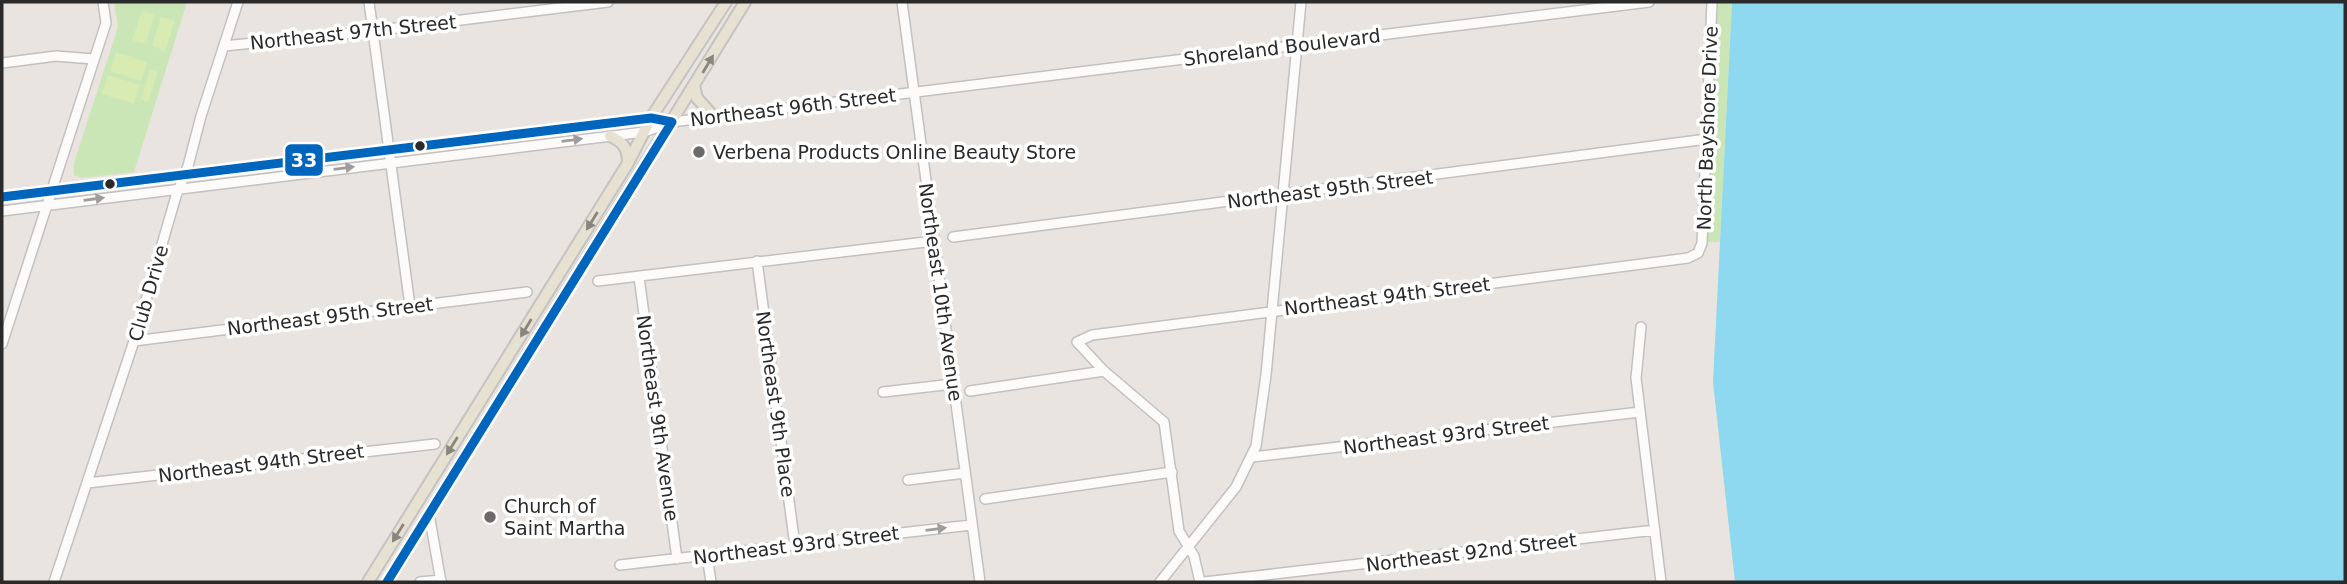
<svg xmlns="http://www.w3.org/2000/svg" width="2347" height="584" font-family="'DejaVu Sans',sans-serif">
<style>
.green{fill:#cbe6b6}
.pitch{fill:#d7ebb3}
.water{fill:#8ed8f0}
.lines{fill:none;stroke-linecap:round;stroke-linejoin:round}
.minor-casing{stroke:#c2c0c1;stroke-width:12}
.major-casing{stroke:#c4c3c1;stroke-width:14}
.minor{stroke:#fcfbfa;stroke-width:9}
.major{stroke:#e7e1d2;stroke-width:10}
.bus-1-casing{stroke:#fff;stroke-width:14}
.bus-1{stroke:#0065bd;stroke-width:9}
.oneway{fill:#88867e}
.oneway2{fill:#9e9d9c}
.bus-dot{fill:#2a2a2a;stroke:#fff;stroke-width:2.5}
.poi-dot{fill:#6d6b69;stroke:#fff;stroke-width:2.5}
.labels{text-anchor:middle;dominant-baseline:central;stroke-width:7;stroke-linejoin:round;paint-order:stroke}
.street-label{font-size:19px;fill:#2a2a2a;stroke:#fff}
.poi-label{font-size:19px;fill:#2a2a2a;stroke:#fff;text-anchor:start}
.line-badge{stroke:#fff;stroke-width:2.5}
.badge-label{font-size:19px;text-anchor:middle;font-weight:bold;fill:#fff}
</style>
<rect width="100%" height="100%" fill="#e9e4df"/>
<path class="green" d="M114,2H187L134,172L82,178L74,175V163L118,27Z
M1718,2H1732L1720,242H1707Z"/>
<path class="pitch" d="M142,11L155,15L145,44L132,40Z
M161,17L175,21L165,51L152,46Z
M116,52L147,62L141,81L110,71Z
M150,69L158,71L148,102L141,99Z
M108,75L140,85L134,104L102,94Z"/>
<path class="water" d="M1732,2H2345V582H1735L1713,382Z"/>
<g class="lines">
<defs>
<path id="minor" d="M369,2L410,306
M902,2L980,582
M224,46L372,31L608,2
M2,63L56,56L93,59
M2,197L566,128L651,118L671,122
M2,211L644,132L672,122L1649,2
M953,237L1707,139
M757,261L795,546
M639,277L677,559
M598,281L934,241
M1641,327L1636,378L1661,582
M134,341L527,292
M2,344L106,23L103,2
M970,391L1104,371
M883,392L953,384
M1252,457L1640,412
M908,480L965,473
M87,483L435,444
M985,499L1172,472
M429,514L441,582
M707,555L711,582
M620,565L971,525
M54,582L134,341L176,196L188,166L201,116L238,2
M420,582L441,580
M1160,582L1236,487L1256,446L1266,375L1301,2
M1200,582L1194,556L1179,531L1164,422L1104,371L1077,342L1092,335L1108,333L1688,258L1698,253L1702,243L1712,2
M1204,582L1655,530"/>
<path id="major" d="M694,85L697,98L714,117
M610,136C623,142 628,148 628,163
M368,582L628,163L651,118L726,2
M387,582L745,2"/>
</defs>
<use href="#minor" class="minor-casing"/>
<use href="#major" class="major-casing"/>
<use href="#minor" class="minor"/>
<use href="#major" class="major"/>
<defs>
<path id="bus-1" d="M2,197L651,118L672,122L387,582"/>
</defs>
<use href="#bus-1" class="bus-1-casing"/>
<use href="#bus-1" class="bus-1"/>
</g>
<defs><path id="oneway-solid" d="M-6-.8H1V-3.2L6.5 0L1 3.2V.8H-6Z" transform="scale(1.75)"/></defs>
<g class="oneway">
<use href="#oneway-solid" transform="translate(708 64) rotate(-59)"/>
<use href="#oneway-solid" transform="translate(592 221) rotate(122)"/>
<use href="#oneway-solid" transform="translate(526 328) rotate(121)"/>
<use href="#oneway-solid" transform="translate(452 446) rotate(122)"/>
<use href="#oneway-solid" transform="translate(398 533) rotate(122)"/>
</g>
<g class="oneway2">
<use href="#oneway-solid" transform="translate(572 140) rotate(-7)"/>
<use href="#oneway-solid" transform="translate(344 168) rotate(-7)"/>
<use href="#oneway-solid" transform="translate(94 199) rotate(-8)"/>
<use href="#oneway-solid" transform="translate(936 529) rotate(-7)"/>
</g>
<g class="bus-dot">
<circle cx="420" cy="146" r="6"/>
<circle cx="110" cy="184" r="6"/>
</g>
<g class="poi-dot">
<circle cx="699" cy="152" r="7"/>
<circle cx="490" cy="517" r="7"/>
</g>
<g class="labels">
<g class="street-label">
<text transform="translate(353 32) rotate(-6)">Northeast 97th Street</text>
<text transform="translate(1282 47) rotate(-7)">Shoreland Boulevard</text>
<text transform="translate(793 107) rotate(-7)">Northeast 96th Street</text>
<text transform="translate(1707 128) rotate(-88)">North Bayshore Drive</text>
<text transform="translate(1330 189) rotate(-7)">Northeast 95th Street</text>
<text transform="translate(941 292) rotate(82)">Northeast 10th Avenue</text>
<text transform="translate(148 293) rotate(-74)">Club Drive</text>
<text transform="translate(1387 296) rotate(-7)">Northeast 94th Street</text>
<text transform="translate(330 316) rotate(-7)">Northeast 95th Street</text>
<text transform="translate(776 404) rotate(82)">Northeast 9th Place</text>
<text transform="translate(658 418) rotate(82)">Northeast 9th Avenue</text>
<text transform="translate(1446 435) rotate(-7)">Northeast 93rd Street</text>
<text transform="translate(261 463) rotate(-7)">Northeast 94th Street</text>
<text transform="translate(796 545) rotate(-7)">Northeast 93rd Street</text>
<text transform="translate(1471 552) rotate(-7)">Northeast 92nd Street</text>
</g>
<g class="poi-label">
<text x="713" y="152">Verbena Products Online Beauty Store</text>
<text x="504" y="506">Church of<tspan x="504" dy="22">Saint Martha</tspan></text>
</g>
</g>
<rect class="line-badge" x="284" y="143" width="40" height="34" rx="7" fill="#0065bd"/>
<g class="badge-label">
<text x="304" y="167">33</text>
</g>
<rect width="2347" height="584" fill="none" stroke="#2a2a2a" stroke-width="7"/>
</svg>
